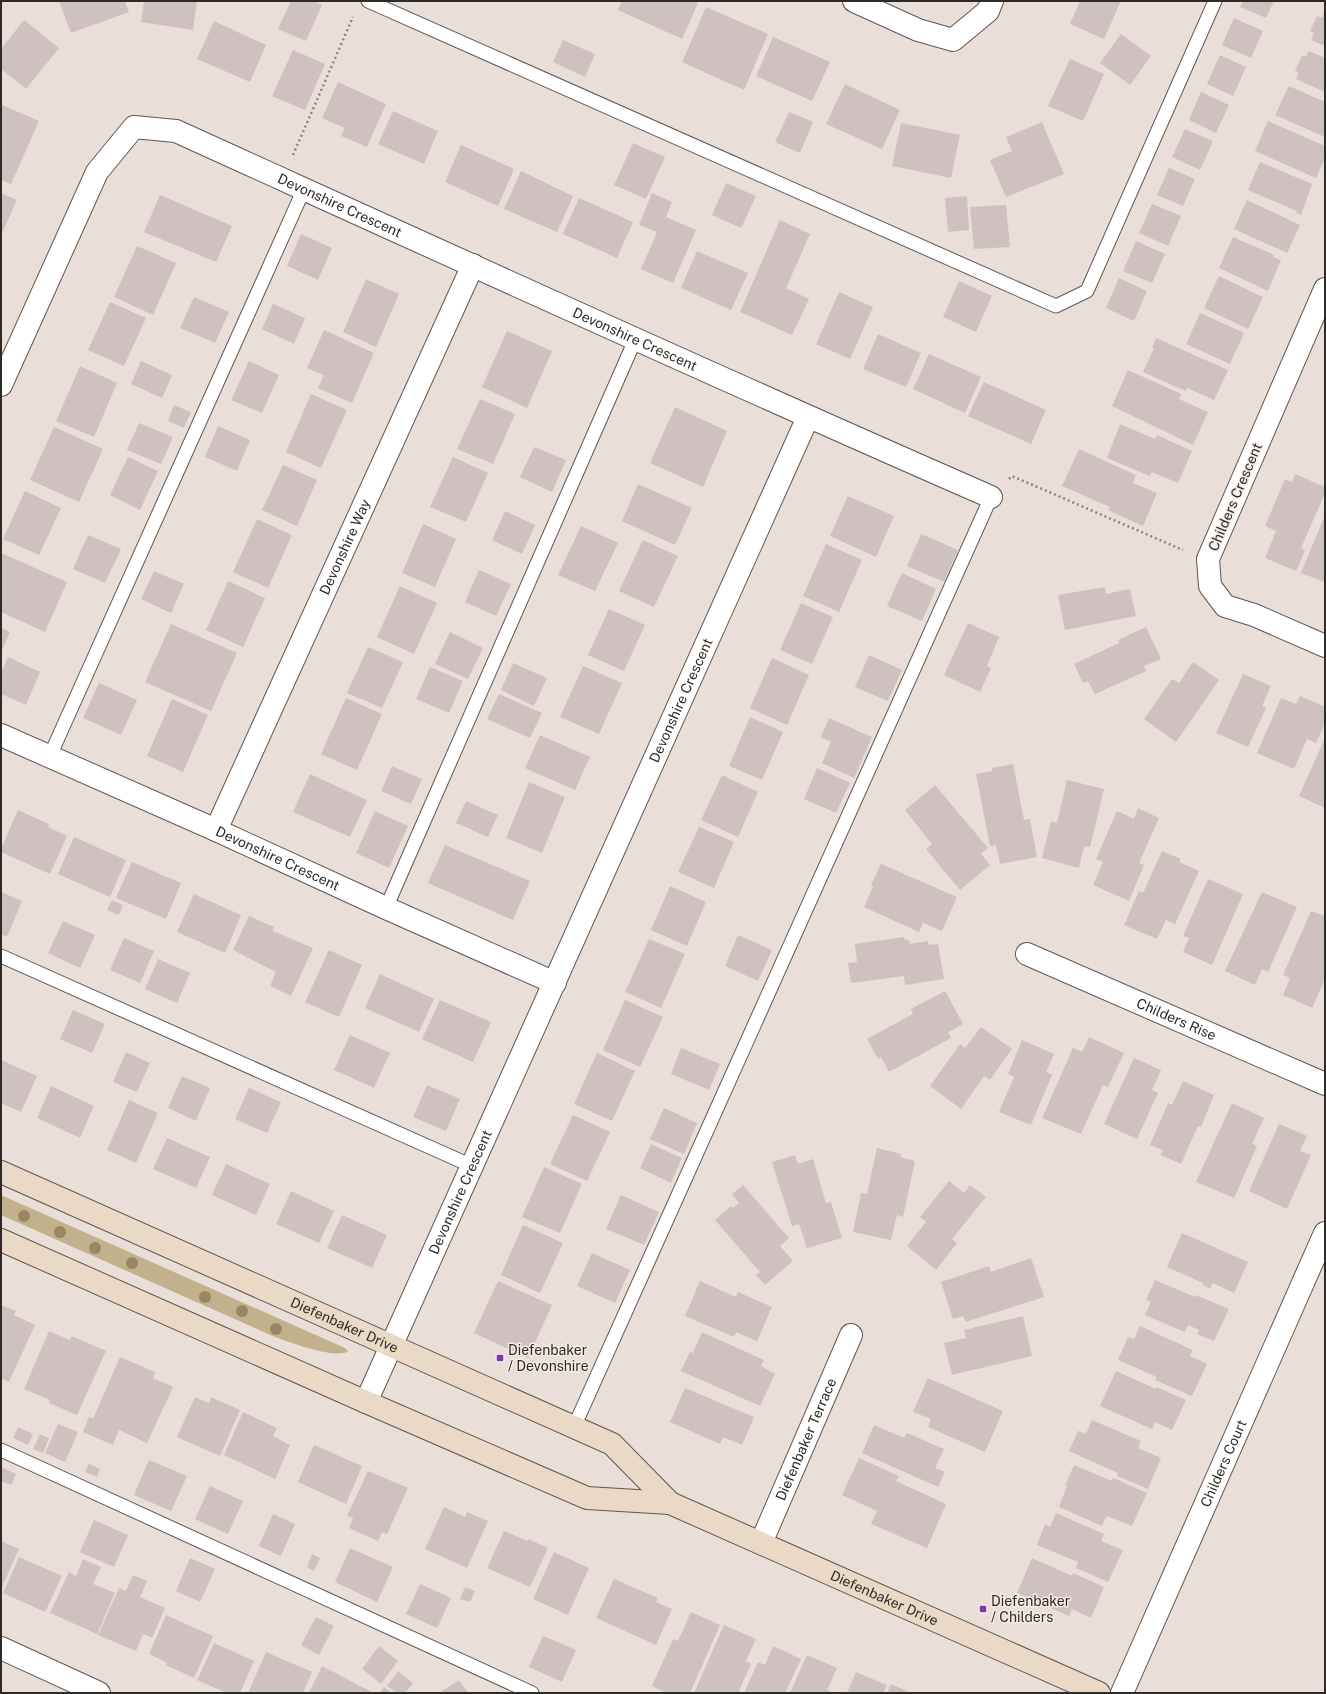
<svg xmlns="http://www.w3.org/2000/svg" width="1326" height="1694" font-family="'Public Sans',sans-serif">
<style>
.green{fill:#c1b28d}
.building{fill:#cfc1bf}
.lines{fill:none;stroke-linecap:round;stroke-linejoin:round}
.lane-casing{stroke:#605651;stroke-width:15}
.street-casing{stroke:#605651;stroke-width:24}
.secondary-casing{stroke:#605651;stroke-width:24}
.path{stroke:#8d8581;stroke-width:2.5;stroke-dasharray:2 3;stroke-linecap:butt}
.lane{stroke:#fff;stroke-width:13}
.street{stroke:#fff;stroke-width:22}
.secondary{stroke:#ead9c5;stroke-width:22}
.tree{fill:#988761}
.poi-dot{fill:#8139ac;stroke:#f7ebe5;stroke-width:1.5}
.labels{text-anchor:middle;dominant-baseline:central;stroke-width:3;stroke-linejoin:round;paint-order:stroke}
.street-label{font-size:14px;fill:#2e2a27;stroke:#f7ebe5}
.poi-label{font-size:14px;fill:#2e2a27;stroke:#f7ebe5;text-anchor:start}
</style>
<rect width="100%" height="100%" fill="#eaded8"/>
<path class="green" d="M1,1195L345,1348L348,1351C337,1360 288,1342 275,1337L1,1215Z"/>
<path class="building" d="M59,1H125L129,12L71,33Z
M144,1H197L193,30L141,22Z
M291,1H313L322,5L306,41L278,29Z
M622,1H693L698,3L682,39L618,10Z
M1080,1H1121L1104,39L1070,24Z
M1243,1H1274L1266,18L1240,7Z
M706,7L768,34L744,90L682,62Z
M1325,10V46L1311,40L1314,33L1310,31L1317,16L1322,18Z
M1234,18L1263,31L1251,58L1222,45Z
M24,20L59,48L26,89L1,69V49Z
M214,21L266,45L250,82L197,59Z
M1121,34L1151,56L1130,85L1100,63Z
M773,37L830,62L812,101L756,76Z
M563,40L595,54L585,77L553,62Z
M293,50L325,64L305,110L272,96Z
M1309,51L1325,58V92L1296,79L1299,73L1295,71L1302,55L1306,57Z
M1220,55L1246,67L1233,96L1207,84Z
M1070,59L1104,74L1083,121L1048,106Z
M338,82L386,104L367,147L341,136L345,128L322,118Z
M845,84L900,110L882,149L826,124Z
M1289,86L1325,102V137L1275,115Z
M1201,92L1229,105L1216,133L1189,120Z
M2,105L39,121L11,184L1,180Z
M393,111L438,131L424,164L378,144Z
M789,112L813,122L800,153L775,142Z
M1268,121L1325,146V158L1316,178L1255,151Z
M1042,122L1064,174L1006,197L990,160L1012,151L1006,137Z
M901,123L960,135L951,178L892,166Z
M1185,129L1213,141L1200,170L1172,157Z
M633,143L665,157L646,199L614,185Z
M461,145L514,169L498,206L445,182Z
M1260,162L1312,184L1301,215L1296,213L1297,211L1248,190Z
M1169,168L1195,179L1183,206L1157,195Z
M521,171L573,196L557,232L504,209Z
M726,183L756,196L741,228L712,215Z
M1,193L17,200L1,235Z
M652,193L672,202L666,217L696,230L673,283L641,269L657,232L639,225Z
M160,195L232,226L216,262L144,232Z
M967,196L969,230L948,232L945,198Z
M579,198L633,222L617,258L563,234Z
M1247,200L1300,225L1287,253L1234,229Z
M1152,204L1181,216L1168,246L1139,233Z
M1006,205L1010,247L974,249L970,207Z
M780,220L810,234L786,288L809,299L792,335L740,312Z
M301,234L332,248L318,280L287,266Z
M1233,237L1274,255L1273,257L1281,260L1268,291L1219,268Z
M1136,241L1165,254L1152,283L1123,271Z
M137,246L176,263L153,315L114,297Z
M697,251L748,273L731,310L681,288Z
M1219,276L1263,297L1248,329L1204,308Z
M1119,278L1147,291L1134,321L1106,308Z
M366,279L399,294L376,347L343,332Z
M959,281L992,296L976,332L943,317Z
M839,292L873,307L850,359L816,344Z
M194,297L229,312L215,343L180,328Z
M110,302L146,318L124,366L88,350Z
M273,304L305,318L294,344L262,329Z
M1200,313L1244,333L1230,364L1186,344Z
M324,330L374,353L352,403L318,388L324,375L307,368Z
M507,331L552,351L527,408L482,387Z
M878,334L921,353L906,387L863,369Z
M1156,338L1228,370L1214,400L1187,388L1186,391L1143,372L1154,348H1152Z
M929,354L981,377L965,413L913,389Z
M141,361L172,375L162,398L131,384Z
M249,361L279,375L262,413L231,400Z
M80,366L117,383L94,437L56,421Z
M1128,370L1181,394L1179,399L1208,412L1193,445L1112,406Z
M984,382L1046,410L1031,444L968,416Z
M311,394L347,410L321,468L286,452Z
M480,399L515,414L493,464L457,449Z
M174,405L191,412L184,428L168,421Z
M675,407L727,431L703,487L650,463Z
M139,423L173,437L161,464L127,450Z
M1120,424L1155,439L1157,435L1192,451L1178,483L1152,472L1150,476L1107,458Z
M218,426L250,440L237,471L205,457Z
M54,427L103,449L79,502L30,480Z
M534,447L566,460L552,492L520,477Z
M1079,449L1136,475L1133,483L1157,493L1143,526L1108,510L1110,507L1062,486Z
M128,457L158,471L140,510L110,495Z
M453,457L488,473L466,522L430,507Z
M283,465L317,480L297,526L262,510Z
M1295,474L1325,487V493L1301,548L1305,550L1296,571L1265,558L1276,531L1265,526L1285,479L1292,482Z
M638,484L692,508L675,545L622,521Z
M25,491L61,508L39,555L3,539Z
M848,496L894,516L876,557L830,536Z
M505,511L535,525L522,554L492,540Z
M1325,515V582L1301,573Z
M257,519L292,535L268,588L233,572Z
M423,524L456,539L435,587L402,573Z
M581,526L618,543L595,591L558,575Z
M921,534L958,550L944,582L907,566Z
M88,535L121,549L105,583L73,569Z
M643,540L678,556L654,607L619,591Z
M826,544L862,560L839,612L803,596Z
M1,553L67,582L45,632L1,612Z
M479,570L511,584L496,616L465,602Z
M154,571L184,584L171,613L141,599Z
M902,573L936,589L922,621L887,606Z
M228,581L265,598L243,647L206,630Z
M400,586L437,603L414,654L377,637Z
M1105,587L1106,594L1130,589L1136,616L1065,630L1058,595Z
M801,603L833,617L812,664L780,650Z
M609,609L645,625L624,671L588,655Z
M968,623L999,637L987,666L991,668L980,692L944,675Z
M171,624L237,653L211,711L145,682Z
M1146,627L1161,659L1144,666L1146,671L1095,694L1088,681L1083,683L1074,664L1119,643L1118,640Z
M1,628L10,632L1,652Z
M450,632L483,648L468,679L435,664Z
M368,647L403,662L382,708L347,693Z
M869,655L902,670L888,701L855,687Z
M8,657L40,672L26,705L1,694V673Z
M772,658L809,675L787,725L750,708Z
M1193,662L1219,680L1176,742L1144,719L1172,679L1179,683Z
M513,663L547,678L534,706L501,690Z
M583,666L622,683L599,734L560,717Z
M430,667L463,681L449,713L416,699Z
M1243,674L1271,686L1262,706L1266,708L1248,747L1216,733Z
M99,683L137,700L121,735L83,718Z
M499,694L542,713L530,738L487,719Z
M1300,696L1325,707V723L1316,743L1307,739L1294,769L1257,753L1281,698L1296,704Z
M346,698L382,714L357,770L321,754Z
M172,699L208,715L183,772L147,756Z
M750,717L783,732L762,780L729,766Z
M829,718L872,737L854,778L822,763L831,742L821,737Z
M540,735L590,757L575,790L525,768Z
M1325,738V808L1299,796Z
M1013,764L1024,820L1030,819L1037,857L1000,864L996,845L990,846L976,774L992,771V768Z
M392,766L422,779L411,804L381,791Z
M817,768L850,783L836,813L804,799Z
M310,774L367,800L350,837L293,812Z
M722,775L758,792L738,837L701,820Z
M1067,780L1104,789L1090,847L1084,846L1079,868L1042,858L1051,821L1057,823Z
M529,782L565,797L542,853L506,838Z
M935,785L988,848L981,854L990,865L960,890L926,849L932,844L905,810Z
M466,801L498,815L488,837L456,823Z
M1138,808L1159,818L1139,863L1144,865L1129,901L1093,885L1103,862L1096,859L1117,811L1134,819Z
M18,810L49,824L48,827L67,836L50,874L1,852V849Z
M375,811L408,826L389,868L356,853Z
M699,827L734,842L714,888L678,872Z
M74,837L126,860L110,897L58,874Z
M445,845L530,881L513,920L428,883Z
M1162,851L1181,859L1179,862L1199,871L1175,924L1166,920L1157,939L1124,925L1139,891L1143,893Z
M132,862L181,883L166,919L116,898Z
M881,864L957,897L942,931L923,923L919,932L864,907L873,886L871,885Z
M1208,879L1243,894L1212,965L1183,952L1189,938L1183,936Z
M670,886L706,902L687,946L651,930Z
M1,892L22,901L7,937L1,934Z
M1262,892L1297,907L1268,972L1262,969L1255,985L1225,971Z
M194,894L241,915L225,953L177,932Z
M112,900L123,905L119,915L107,910Z
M1311,911L1325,916V979L1312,1008L1283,995L1290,978L1283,975Z
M249,916L274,927L273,931L313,948L291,996L270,986L276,972L233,950Z
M63,921L95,935L80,968L48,953Z
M738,935L772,950L758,981L725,966Z
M904,937L905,940H909L910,944L928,941L929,945L938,944L944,979L905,985L904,976L851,983L848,963L857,962L855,944Z
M124,938L154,951L140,983L110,970Z
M649,939L685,954L661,1008L625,992Z
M329,950L362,965L339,1017L305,1002Z
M158,959L190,973L177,1003L145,989Z
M380,974L434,999L419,1032L365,1008Z
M945,991L963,1024L948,1032L951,1038L889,1072L881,1057L878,1059L867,1039L913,1014L911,1009Z
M440,1000L491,1022L473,1062L422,1039Z
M625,1000L663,1017L640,1067L603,1050Z
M73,1010L105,1024L92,1053L60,1039Z
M981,1027L1012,1049L990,1080L984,1076L961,1109L930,1086L960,1044L965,1048Z
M350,1035L390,1053L374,1088L334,1070Z
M1089,1037L1124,1053L1108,1087L1103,1085L1081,1134L1042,1118L1073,1048L1082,1052Z
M1022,1040L1054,1054L1046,1072L1052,1075L1031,1125L999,1112L1014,1077L1008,1074Z
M681,1048L720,1064L709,1090L671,1074Z
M126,1052L150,1063L137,1092L113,1082Z
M597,1053L635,1071L612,1121L574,1104Z
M1134,1058L1161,1070L1152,1090L1158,1093L1137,1139L1104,1124Z
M1,1060L37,1076L21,1112L1,1103Z
M182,1076L210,1088L196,1121L168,1108Z
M1183,1081L1214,1095L1201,1127L1198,1126L1181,1164L1161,1155L1163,1150L1150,1145L1168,1103L1172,1105Z
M427,1085L460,1099L446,1131L413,1117Z
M51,1086L94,1106L80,1138L37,1118Z
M249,1088L281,1102L267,1133L235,1119Z
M129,1100L158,1113L136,1163L107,1150Z
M1232,1103L1264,1118L1252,1144L1257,1146L1234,1198L1196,1182Z
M664,1108L697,1123L684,1154L650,1139Z
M573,1115L610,1132L587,1181L550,1164Z
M1279,1124L1307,1136L1300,1151L1311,1155L1287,1209L1249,1191Z
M167,1138L210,1157L196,1188L153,1169Z
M651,1144L682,1158L671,1183L640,1168Z
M877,1148L901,1154L900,1157L915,1161L903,1217L897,1215L891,1240L853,1232L861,1193L867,1194Z
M795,1155L798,1164L813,1159L826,1203L831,1202L842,1238L807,1248L799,1224L792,1226L772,1162Z
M226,1164L270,1184L256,1215L212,1195Z
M544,1167L582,1184L560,1233L522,1217Z
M949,1181L964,1193L970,1185L986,1197L952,1239L957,1243L936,1270L907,1246L926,1222L920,1217Z
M743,1185L789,1238L780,1246L793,1261L765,1285L756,1275L760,1272L715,1220L731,1206L733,1208L739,1203L732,1194Z
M291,1191L334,1211L319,1243L276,1224Z
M621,1195L659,1212L644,1245L606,1229Z
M342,1215L387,1235L372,1268L327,1248Z
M523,1225L563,1243L540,1293L501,1275Z
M1182,1233L1248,1262L1234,1293L1213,1283L1210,1289L1203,1285V1283L1167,1267Z
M592,1253L630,1270L615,1303L577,1286Z
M1031,1258L1044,1297L966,1322L963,1316L953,1319L941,1282L989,1266L991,1272Z
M1155,1280L1195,1297L1196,1295L1229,1309L1214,1341L1197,1334L1199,1330L1188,1325L1185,1332L1145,1315L1151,1302L1146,1300Z
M498,1281L552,1305L528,1358L474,1333Z
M700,1281L736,1297L738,1292L772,1307L757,1341L736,1332L734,1337L685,1316Z
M1,1305L16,1311L14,1315L35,1325L9,1382L1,1378Z
M1023,1316L1032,1356L952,1375L944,1343L966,1338L964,1330Z
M1140,1326L1193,1350L1190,1356L1207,1364L1192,1396L1155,1380L1157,1377L1118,1360L1128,1337L1134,1339Z
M49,1331L70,1340L72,1336L106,1351L77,1415L49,1403L50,1400L24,1389Z
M702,1332L764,1360L761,1366L775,1374L760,1406L681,1371L690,1352L693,1353Z
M120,1357L155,1372L153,1378L173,1387L147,1443L119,1430L113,1445L83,1432L89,1417L93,1419Z
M1116,1371L1156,1389L1157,1387L1186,1400L1172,1430L1155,1422L1152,1429L1100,1406Z
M928,1378L1003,1411L985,1452L928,1427L931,1419L913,1412Z
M685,1388L754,1417L742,1445L723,1437L720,1444L670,1422Z
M195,1397L209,1403L211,1397L240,1410L220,1456L177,1437Z
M243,1412L277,1428L273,1436L290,1445L275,1479L224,1455Z
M1092,1420L1141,1441L1138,1448L1161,1458L1148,1489L1117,1476L1118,1473L1069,1451L1078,1431L1086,1434Z
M58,1424L78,1432L65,1462L45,1453Z
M874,1425L904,1438L907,1433L944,1449L935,1468L945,1472L938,1487L862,1453Z
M18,1427L33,1434L28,1445L13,1438Z
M40,1434L49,1438L43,1453L33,1449Z
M314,1445L362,1466L346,1504L298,1482Z
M859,1458L899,1476L896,1481L946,1504L927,1548L871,1524L877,1511L842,1495Z
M149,1460L187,1476L171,1511L134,1495Z
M89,1464L100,1469L97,1477L85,1472Z
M1074,1465L1112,1481L1113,1478L1147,1493L1132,1526L1107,1516L1102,1526L1059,1507L1067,1486H1065Z
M1,1467L16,1474L11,1485L1,1481Z
M368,1471L408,1488L387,1534L382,1532L378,1541L349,1528L353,1518L347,1516Z
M210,1486L243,1501L228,1534L195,1519Z
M444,1507L465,1517L467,1512L488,1521L467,1568L425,1549Z
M1056,1513L1104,1534L1101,1541L1123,1550L1108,1582L1076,1568L1078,1562L1037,1545L1045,1524L1050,1527Z
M273,1514L295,1524L281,1556L259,1546Z
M94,1520L128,1535L114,1567L80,1552Z
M504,1531L527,1541L528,1539L548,1548L530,1587L487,1568Z
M1,1541L19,1549L1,1589Z
M350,1548L393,1567L377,1602L335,1582Z
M554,1552L589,1568L568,1615L533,1599Z
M312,1554L320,1558L314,1571L307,1567Z
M19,1557L62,1576L45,1612L3,1593Z
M190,1558L215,1569L200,1602L176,1591Z
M1032,1558L1072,1576L1073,1573L1104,1587L1091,1618L1072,1609L1069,1616L1017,1593Z
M83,1559L101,1567L93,1584L115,1593L97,1634L50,1613L69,1572L76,1576Z
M133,1575L147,1581L140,1597L165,1608L152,1638L143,1634L136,1651L98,1635L119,1588L126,1591Z
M614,1579L658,1598L656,1602L672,1609L656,1645L596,1618Z
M420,1584L451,1598L437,1628L406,1614Z
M465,1587L475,1591L470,1602L460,1599Z
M691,1612L720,1625L690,1693H666L652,1686L673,1639L678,1641Z
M166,1615L213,1636L194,1678L166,1665L167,1663L149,1654Z
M316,1617L334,1626L319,1655L301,1645Z
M724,1625L756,1639L746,1661L751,1664L738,1693H694Z
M543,1636L576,1650L562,1682L529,1667Z
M214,1643L254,1661L240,1693H227L197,1680Z
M379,1646L398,1661L381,1684L362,1669Z
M773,1646L801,1659L785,1693H744L758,1662L765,1665Z
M266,1652L312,1672L303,1693H248Z
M807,1655L837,1668L827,1690L833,1693H790Z
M322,1666L370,1691L369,1693H309Z
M398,1671L413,1683L405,1693H397L387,1686Z
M856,1672L887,1685L883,1693H847Z
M459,1680L468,1693H439Z
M891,1684L911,1693H887Z
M384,1687L392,1693H380Z"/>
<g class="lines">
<defs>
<path id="lane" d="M368,1L1056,306L1087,291L1215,1
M49,758L304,189
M386,908L635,340
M1,956L472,1166
M574,1427L991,497
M1,1450L532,1693"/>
<g id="street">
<path d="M854,1L918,30L953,40L988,11L992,1"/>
<path d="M1325,289L1208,559L1210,586L1225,606L1254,615L1325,646"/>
<path id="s1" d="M1,385L97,172L134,127L176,131C447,254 718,378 991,497"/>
<path id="s2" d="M1,735L216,830L386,908L555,983"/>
<path id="s3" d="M216,830L473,265"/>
<path id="s4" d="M1027,954L1325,1084"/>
<path id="s5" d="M366,1402L808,417"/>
<path id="s6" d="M761,1543L851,1335"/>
<path d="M1,1648L99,1693"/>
<path id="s7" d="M1122,1693L1325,1233"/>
</g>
<g id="secondary">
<path id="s8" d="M1,1172L612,1444L670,1503"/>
<path id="s9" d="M1,1240L366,1402L587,1498L670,1503L1099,1693"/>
</g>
</defs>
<use href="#lane" class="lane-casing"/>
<use href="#street" class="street-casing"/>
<use href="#secondary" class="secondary-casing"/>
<path class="path" d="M293,155L353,17
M1009,479L1012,476L1183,550"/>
<use href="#lane" class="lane"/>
<use href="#street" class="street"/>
<use href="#secondary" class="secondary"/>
</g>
<g class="tree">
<circle cx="24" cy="1216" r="6"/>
<circle cx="60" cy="1232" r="6"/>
<circle cx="95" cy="1248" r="6"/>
<circle cx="132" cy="1263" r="6"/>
<circle cx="205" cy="1297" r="6"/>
<circle cx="242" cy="1311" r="6"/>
<circle cx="276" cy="1329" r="6"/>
</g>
<g class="poi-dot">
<rect x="496" y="1354" width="8" height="8" rx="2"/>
<rect x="979" y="1605" width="8" height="8" rx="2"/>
</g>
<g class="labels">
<g class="street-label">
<text stroke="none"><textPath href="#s1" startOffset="514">Devonshire Crescent</textPath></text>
<text stroke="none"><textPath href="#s1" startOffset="838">Devonshire Crescent</textPath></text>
<text transform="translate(1235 497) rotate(-67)">Childers Crescent</text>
<text stroke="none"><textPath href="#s3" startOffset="311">Devonshire Way</textPath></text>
<text stroke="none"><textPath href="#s5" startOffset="769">Devonshire Crescent</textPath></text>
<text stroke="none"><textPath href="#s2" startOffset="303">Devonshire Crescent</textPath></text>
<text stroke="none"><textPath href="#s4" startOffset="163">Childers Rise</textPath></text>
<text stroke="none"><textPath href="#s5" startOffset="230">Devonshire Crescent</textPath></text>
<text stroke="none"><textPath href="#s8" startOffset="376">Diefenbaker Drive</textPath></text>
<text stroke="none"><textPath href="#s6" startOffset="113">Diefenbaker Terrace</textPath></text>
<text stroke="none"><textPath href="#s7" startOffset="251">Childers Court</textPath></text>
<text stroke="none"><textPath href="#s9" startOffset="958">Diefenbaker Drive</textPath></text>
</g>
<g class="poi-label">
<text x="508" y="1350">Diefenbaker<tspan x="508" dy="16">/ Devonshire</tspan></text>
<text x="991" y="1601">Diefenbaker<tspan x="991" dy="16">/ Childers</tspan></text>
</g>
</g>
<rect width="1326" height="1694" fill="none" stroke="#2e2a27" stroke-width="4"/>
</svg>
